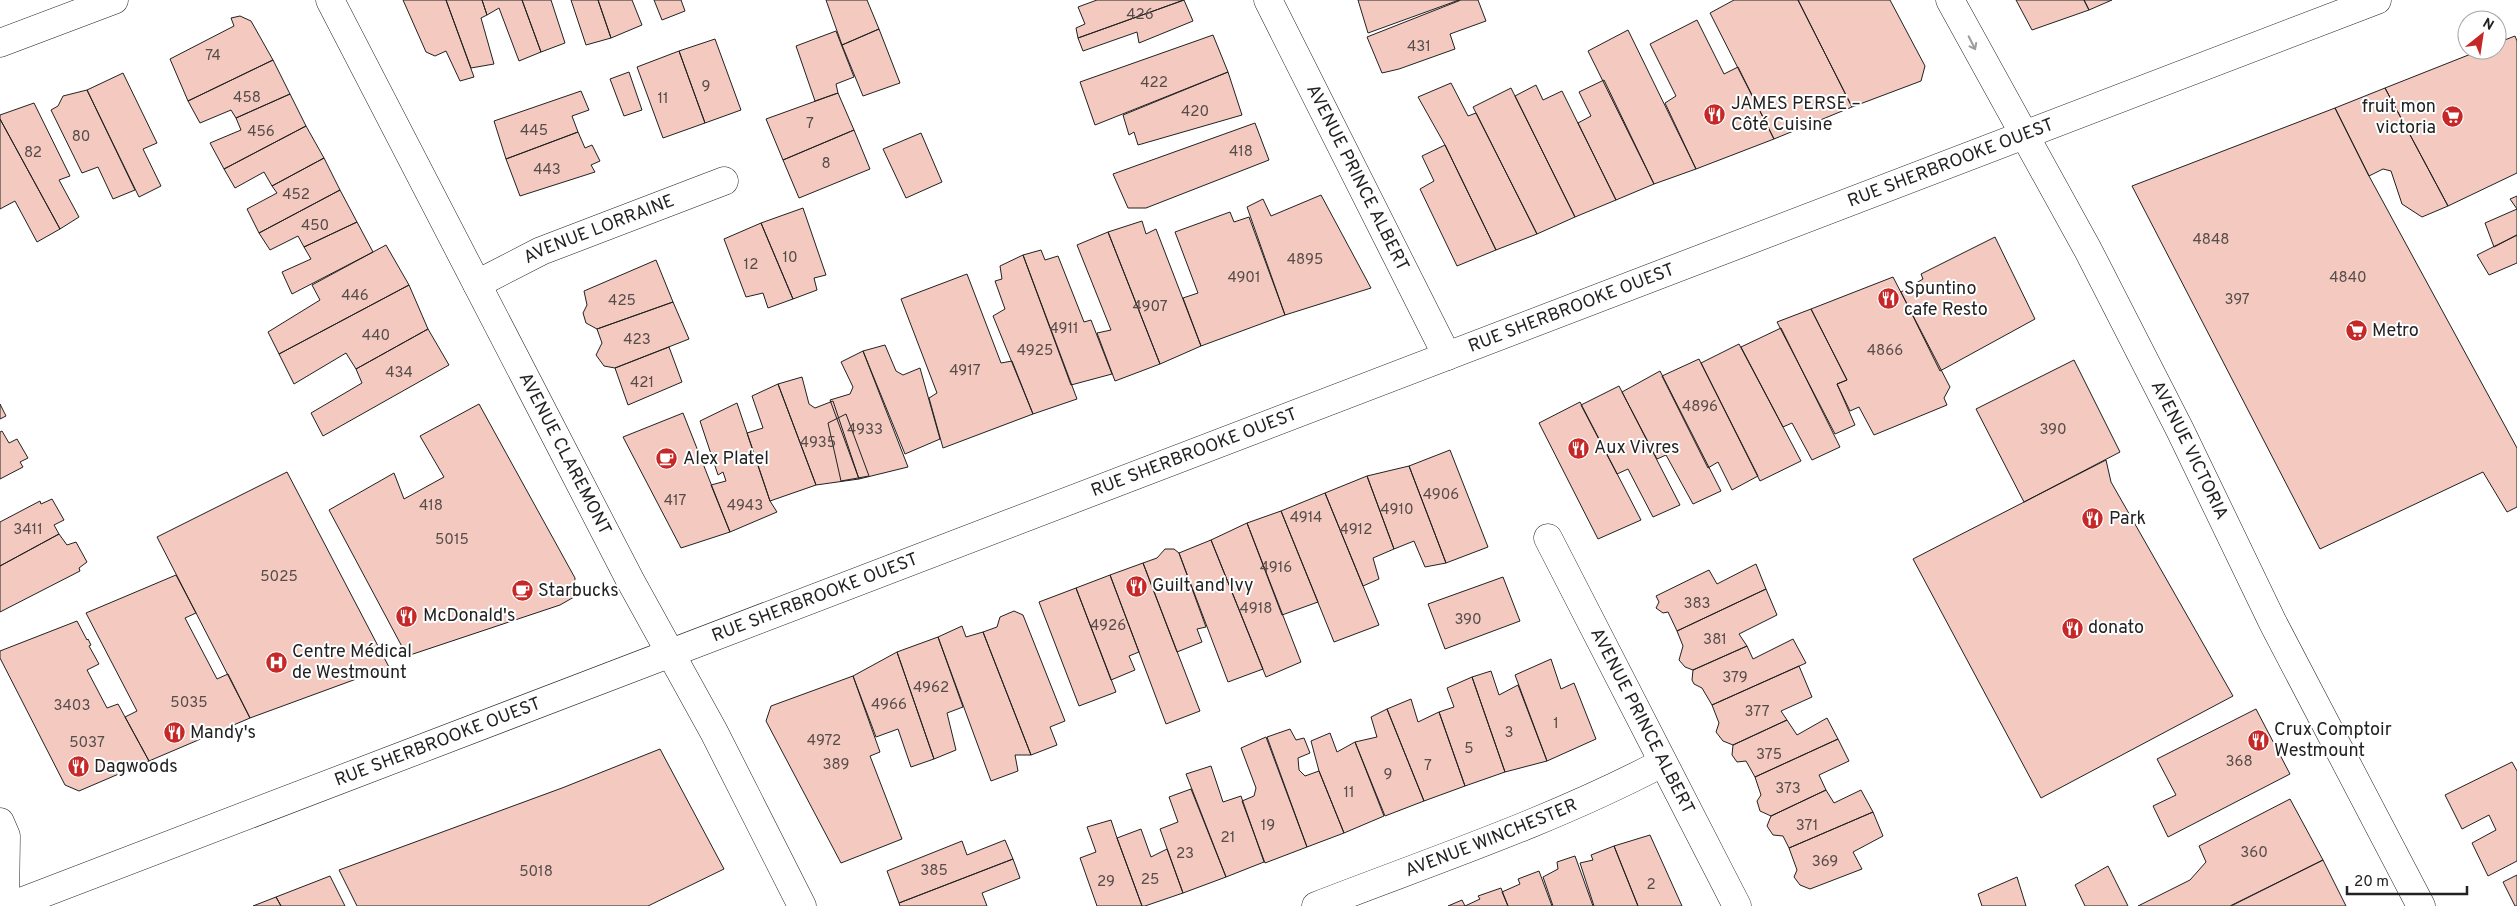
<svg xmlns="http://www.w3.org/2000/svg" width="2517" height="906" font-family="Overpass,sans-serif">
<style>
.building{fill:#f3c9c0;stroke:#222}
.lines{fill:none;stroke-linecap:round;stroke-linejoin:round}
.minor-casing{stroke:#222;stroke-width:29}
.major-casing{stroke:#222;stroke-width:29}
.minor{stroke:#fff;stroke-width:28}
.major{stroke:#fff;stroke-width:28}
.oneway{stroke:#9c9c9c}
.labels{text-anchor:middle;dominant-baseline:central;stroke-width:4;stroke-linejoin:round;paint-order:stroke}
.number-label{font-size:15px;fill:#564c4a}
.poi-label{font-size:18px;fill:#222;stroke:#fff;text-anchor:start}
.street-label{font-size:18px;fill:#222;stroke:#fff}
</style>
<rect width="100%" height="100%" fill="#fff"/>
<path class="building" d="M403,0H446L474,77L460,81L446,51L435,56L426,52Z
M446,0H482L487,15L481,18L494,64L471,68Z
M482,0H522L541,52L519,61L499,8L487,15Z
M522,0H551L565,43L541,52Z
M571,0H598L611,38L586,45Z
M598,0H632L642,25L611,38Z
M654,0H681L685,11L662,20Z
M826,0H867L879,29L842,45Z
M1097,0H1184L1078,38L1076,28L1085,24L1078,7Z
M1184,0L1193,21L1139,43L1137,32L1083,51L1078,38Z
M1358,0H1459L1368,33Z
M1461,0H1478L1486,21L1450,34L1455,49L1399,69L1382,73L1367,37Z
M1734,0H1798L1852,107L1774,139L1710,13Z
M1798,0H1890L1925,66L1921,81L1852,107Z
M2016,0H2084L2089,10L2032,30Z
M2084,0H2112L2089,10Z
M240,16L251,21L273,60L188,101L170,59L234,26L231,18Z
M1697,20L1724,74L1738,67L1774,139L1696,169L1665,103L1676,96L1650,44Z
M879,29L900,83L863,96L842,45Z
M1628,30L1696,169L1654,184L1588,51Z
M836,31L854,77L836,84L838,93L815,101L796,46Z
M1213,35L1228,72L1095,125L1080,82Z
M2515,36L2517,41V173L2448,206L2385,88L2481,50H2497V43Z
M715,39L741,110L705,123L679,51Z
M679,51L705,123L663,138L637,67Z
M273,60L290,94L236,118L231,110L200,123L188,101Z
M629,72L642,110L624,116L610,79Z
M1228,72L1242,115L1138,145L1134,132L1129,135L1123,115Z
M123,73L157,143L143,149L161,186L139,197L87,90Z
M1604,80L1654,184L1616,200L1578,123L1591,116L1579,92Z
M1451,83L1468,116L1476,113L1537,234L1496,250L1445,145L1418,97Z
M1536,85L1543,100L1562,91L1616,200L1575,217L1515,96Z
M1511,88L1575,217L1537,234L1473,107Z
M2385,88L2448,206L2422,217L2402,204L2391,171L2383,169L2369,176L2335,108Z
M87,90L135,190L113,199L98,167L82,173L51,110L58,106L63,96Z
M581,91L589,110L572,116L578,132L506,159L494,121Z
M838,93L854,130L783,160L766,119Z
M290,94L306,126L224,169L210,143L241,130L236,118Z
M34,103L70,176L59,180L79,217L60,229L0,119V115Z
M2335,108L2369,176L2517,448V507L2507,512L2483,472L2320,549L2132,186Z
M0,119L60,229L37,242L15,201L0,209Z
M1255,123L1269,160L1146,208H1128L1113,174Z
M306,126L324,158L272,186L264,172L235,188L224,169Z
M854,130L870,169L799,198L783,160Z
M578,132L585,148L592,145L600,161L591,165L595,172L520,196L506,159Z
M921,133L942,182L906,198L883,149Z
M1445,145L1496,250L1457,266L1420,189L1434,181L1422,156Z
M324,158L340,190L259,233L247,209L277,193L272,186Z
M340,190L357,222L304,247L298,236L270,250L259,233Z
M1321,195L1371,288L1285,315L1247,207L1263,199L1271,216Z
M2517,196V209L2510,199Z
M803,208L826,275L814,278L817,290L793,299L761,223Z
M2517,209V235L2494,247L2485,223Z
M1230,212L1234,222L1249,217L1285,315L1201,346L1183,298L1198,293L1175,232Z
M1142,221L1146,234L1156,229L1201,346L1160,364L1108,232Z
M357,222L373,252L292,294L282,272L311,259L304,247Z
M761,223L793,299L768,308L763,293L746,297L724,239Z
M1108,232L1160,364L1115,381L1097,333L1111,330L1077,245Z
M2517,235V263L2489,275L2477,255Z
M1995,237L2035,319L1940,371L1901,292L1923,279L1921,274Z
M386,245L409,285L279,354L268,332L320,300L312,285Z
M1041,250L1045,260L1058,256L1084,322L1091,320L1112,374L1071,385L1023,255Z
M1023,255L1077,399L1033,414L993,316L1005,309L995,281L1002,279L1000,266Z
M656,260L673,302L597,329L586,323L583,313L587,305L584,291Z
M967,274L1001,363L1012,361L1033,414L943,448L929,398L937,393L901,299Z
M1893,277L1950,387L1944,398L1947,405L1874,435L1859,407L1850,411L1837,384L1847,380L1811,309Z
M409,285L428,329L356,369L346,353L294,384L279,354Z
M673,302L689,339L615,368L604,366L596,355L602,343L597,329Z
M1811,309L1847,380L1837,384L1855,425L1835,434L1777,322Z
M1781,328L1840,447L1812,460L1792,423L1783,427L1741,347Z
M428,329L449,365L323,436L311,413L362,383L356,369Z
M1739,344L1801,461L1760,481L1701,363Z
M885,345L896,371L903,375L920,368L940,439L905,454L863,351Z
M669,347L682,382L628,405L615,368Z
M863,351L908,467L859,479L830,400L850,394L853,387L841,362Z
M1699,359L1758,476L1732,490L1718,462L1708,468L1662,376Z
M2074,360L2120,452L2024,502L1976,409Z
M1660,371L1721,491L1693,504L1666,455L1657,459L1622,392Z
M802,377L809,404L815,408L833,401L859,479L816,485L778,384Z
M778,384L816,485L770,501L747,433L763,428L752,396Z
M1619,386L1680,505L1653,517L1628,469L1617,474L1581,405Z
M1580,402L1641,520L1598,539L1539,423Z
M737,403L770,501L777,512L730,532L711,485L726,481L723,472L718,475L700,421Z
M0,404L6,416L0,419Z
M479,404L575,578L574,597L560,605L407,656L329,510L394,473L404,499L444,477L420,436Z
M683,413L730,532L681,548L623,437Z
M846,414L869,476L841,481L828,423Z
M2,431L9,443L17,439L28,458L20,462L23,467L0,479V432Z
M1450,450L1488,547L1446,563L1409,466Z
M2106,460L2111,482L2233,696L2041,798L1913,559Z
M1409,466L1446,563L1425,567L1414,541L1394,549L1367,476Z
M287,472L389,667L250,718L157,537Z
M1367,476L1394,549L1373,558L1379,579L1363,586L1325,493Z
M1325,493L1379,625L1334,642L1281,511Z
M52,499L64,520L54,525L59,534L0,566V522L40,501L41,504Z
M1281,511L1318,602L1282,615L1247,523Z
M1247,523L1301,662L1266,677L1211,540Z
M59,534L67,545L76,542L87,562L79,568L80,571L0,612V566Z
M1211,540L1263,669L1228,682L1179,553Z
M1165,549H1174L1179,553L1206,627L1197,629L1202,642L1177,652L1143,563L1157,558Z
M1143,563L1200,711L1166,724L1110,575Z
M1756,564L1766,589L1677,631L1668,612L1663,613L1656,608L1659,602L1656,596L1709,570L1717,584Z
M176,575L196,613L185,618L217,679L228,674L250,718L149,761L125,717L137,711L86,613Z
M1110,575L1139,652L1129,656L1135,670L1111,680L1076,588Z
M1503,577L1520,621L1445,649L1428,604Z
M1076,588L1116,692L1079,706L1039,602Z
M1766,589L1777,615L1739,634L1747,646L1693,670L1685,667L1679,660L1683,646L1677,631Z
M1014,611L1023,615L1065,721L1050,727L1057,745L1031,755L983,632L997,627L1000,617Z
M77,621L87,640L88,639L91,645L89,646L99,664L87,670L107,708L118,704L149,761L79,791L65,785L0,658V651Z
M962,626L966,637L983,632L1031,755H1015L1018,771L991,781L938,637Z
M938,637L963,707L947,713L956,750L934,759L897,652Z
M1793,639L1806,663L1712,705L1702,688L1694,684L1692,680L1693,670L1747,646L1753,659Z
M897,652L934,759L911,767L898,729L876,737L853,676Z
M1551,659L1561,689L1574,683L1596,739L1547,761L1515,675Z
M1799,666L1812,697L1781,711L1787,720L1733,745L1723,741L1716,732L1719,723L1712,705Z
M1491,671L1499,695L1518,685L1547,761L1505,772L1472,677Z
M853,676L880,752L870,756L902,839L841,863L766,721L771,706Z
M1472,677L1505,772L1465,786L1439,712L1454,707L1447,688Z
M1411,699L1418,722L1439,712L1465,786L1424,801L1387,709Z
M1387,709L1424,801L1385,816L1355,742L1377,737L1371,717Z
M2256,709L2290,774L2168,837L2153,806L2176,795L2157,759Z
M1827,718L1838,739L1755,777L1746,761L1737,762L1732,755L1733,745L1787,720L1797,735Z
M1290,729L1296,740L1304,738L1310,753L1298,758L1299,770L1305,776L1319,771L1344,833L1307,847L1267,737Z
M1330,733L1337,752L1355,742L1384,816L1344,833L1319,771L1311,741Z
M1266,737L1307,847L1265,863L1242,801L1254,796L1256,788L1241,748Z
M1838,739L1849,761L1819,775L1826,790L1771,816L1760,811L1757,801L1761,795L1755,777Z
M660,749L724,869L648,906H357L339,870L562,788Z
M2512,762L2517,771V861L2488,876L2472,843L2496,830L2489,815L2462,829L2445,795Z
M1211,766L1223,802L1241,796L1264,862L1226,877L1186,774Z
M1191,789L1226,877L1183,893L1160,829L1178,822L1169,797Z
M1826,790L1834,803L1861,790L1873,812L1789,848L1783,836L1773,835L1767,826L1771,816Z
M2290,799L2323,860L2230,906H2138L2190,880L2206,862L2199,846Z
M1873,812L1883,836L1853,852L1862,869L1810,889L1800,885L1794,877L1797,870L1789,848Z
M1111,820L1117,838L1142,906H1097L1080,858L1096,852L1087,827Z
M1141,829L1151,857L1167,849L1183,893L1145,906H1142L1117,838Z
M1650,835L1682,906H1638L1614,846Z
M1005,840L1013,859L899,903L887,871L962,841L967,855Z
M1614,846L1638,906H1594L1580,863L1593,860L1591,855Z
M1575,856L1593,906H1553L1543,877L1558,869L1557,862Z
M1013,859L1020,878L982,893L987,906H900L899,903Z
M2323,860L2346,906H2231Z
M2108,866L2128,906H2085L2075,885Z
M1539,871L1552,906H1508L1502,892L1520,884L1518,879Z
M2517,875V906H2515L2503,882Z
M330,876L345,906H281L276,897Z
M2017,877L2026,906H1982L1978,894Z
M1501,888L1508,906H1465L1480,899L1478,896Z
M276,897L281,906H253Z
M1462,900L1465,906H1448Z"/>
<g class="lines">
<defs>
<g id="minor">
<path id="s1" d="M330,0L630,580L714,732L802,906"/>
<path id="s2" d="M1268,0L1447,356"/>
<path id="s3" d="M1950,0L2088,250L2180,430L2273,623L2421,906"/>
<path d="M0,43L114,0"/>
<path id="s4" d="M477,284L541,251L724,181"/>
<path id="s5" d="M1548,538L1737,906"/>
<path d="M0,822L6,836L5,906"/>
<path id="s6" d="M1316,906C1432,861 1552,821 1662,763"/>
</g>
<g id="major">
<path id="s7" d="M10,906L2377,0"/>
</g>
</defs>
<use href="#minor" class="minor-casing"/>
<use href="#major" class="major-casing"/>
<use href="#minor" class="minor"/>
<use href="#major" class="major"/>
</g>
<defs><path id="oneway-shaft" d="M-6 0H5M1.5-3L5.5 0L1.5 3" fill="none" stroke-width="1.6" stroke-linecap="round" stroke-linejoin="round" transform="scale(1.25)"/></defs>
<use class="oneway" href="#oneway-shaft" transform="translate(1972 43) rotate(63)"/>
<defs>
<symbol id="restaurant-disc" viewBox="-11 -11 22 22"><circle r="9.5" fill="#c62828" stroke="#fff"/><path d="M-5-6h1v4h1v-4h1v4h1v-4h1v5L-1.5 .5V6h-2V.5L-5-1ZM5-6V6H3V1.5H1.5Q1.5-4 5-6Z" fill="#fff"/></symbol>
<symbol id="supermarket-disc" viewBox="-11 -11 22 22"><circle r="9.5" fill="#c62828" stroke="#fff"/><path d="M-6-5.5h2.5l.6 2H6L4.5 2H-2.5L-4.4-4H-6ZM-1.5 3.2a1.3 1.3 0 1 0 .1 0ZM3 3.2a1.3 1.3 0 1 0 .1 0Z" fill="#fff"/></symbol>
<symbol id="cafe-disc" viewBox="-11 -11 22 22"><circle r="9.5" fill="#c62828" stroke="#fff"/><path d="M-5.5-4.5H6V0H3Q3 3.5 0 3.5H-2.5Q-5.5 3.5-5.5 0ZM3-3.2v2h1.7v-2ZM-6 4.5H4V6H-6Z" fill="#fff"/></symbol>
<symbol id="hospital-disc" viewBox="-11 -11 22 22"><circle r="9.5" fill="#c62828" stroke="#fff"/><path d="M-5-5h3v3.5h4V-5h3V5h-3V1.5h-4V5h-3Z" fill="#fff"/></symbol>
</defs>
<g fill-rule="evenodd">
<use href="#restaurant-disc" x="1702" y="102" width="25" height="25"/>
<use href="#supermarket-disc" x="2440" y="104" width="25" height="25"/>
<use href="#restaurant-disc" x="1876" y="286" width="25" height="25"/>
<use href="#supermarket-disc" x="2344" y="318" width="25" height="25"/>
<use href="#restaurant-disc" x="1566" y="436" width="25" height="25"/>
<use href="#cafe-disc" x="654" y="446" width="25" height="25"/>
<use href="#restaurant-disc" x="2080" y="506" width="25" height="25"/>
<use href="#restaurant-disc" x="1124" y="574" width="25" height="25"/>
<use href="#cafe-disc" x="510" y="578" width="25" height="25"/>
<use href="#restaurant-disc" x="394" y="604" width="25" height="25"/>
<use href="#restaurant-disc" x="2060" y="616" width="25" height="25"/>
<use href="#hospital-disc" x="264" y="650" width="25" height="25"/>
<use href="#restaurant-disc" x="162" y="720" width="25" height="25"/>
<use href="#restaurant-disc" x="2246" y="728" width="25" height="25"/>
<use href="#restaurant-disc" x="66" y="754" width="25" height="25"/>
</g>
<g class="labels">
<g class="number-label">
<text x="1140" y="15">426</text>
<text x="1419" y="47">431</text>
<text x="213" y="56">74</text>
<text x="1154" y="83">422</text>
<text x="706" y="87">9</text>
<text x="247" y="98">458</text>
<text x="663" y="99">11</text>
<text x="1195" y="112">420</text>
<text x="810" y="124">7</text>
<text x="534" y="131">445</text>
<text x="261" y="132">456</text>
<text x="81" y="137">80</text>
<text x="1241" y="152">418</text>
<text x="33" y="153">82</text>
<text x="826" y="164">8</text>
<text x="547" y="170">443</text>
<text x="296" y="195">452</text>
<text x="315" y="226">450</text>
<text x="2211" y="240">4848</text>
<text x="790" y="258">10</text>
<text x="1305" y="260">4895</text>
<text x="751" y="265">12</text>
<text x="1244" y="278">4901</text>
<text x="2348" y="278">4840</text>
<text x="355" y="296">446</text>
<text x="2237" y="300">397</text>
<text x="622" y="301">425</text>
<text x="1150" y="307">4907</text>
<text x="1064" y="329">4911</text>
<text x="376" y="336">440</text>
<text x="637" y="340">423</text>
<text x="1035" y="351">4925</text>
<text x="1885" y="351">4866</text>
<text x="965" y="371">4917</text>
<text x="399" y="373">434</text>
<text x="642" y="383">421</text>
<text x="1700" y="407">4896</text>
<text x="865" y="430">4933</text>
<text x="2053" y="430">390</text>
<text x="818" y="443">4935</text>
<text x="1441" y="495">4906</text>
<text x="675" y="501">417</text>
<text x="431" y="506">418</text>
<text x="745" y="506">4943</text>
<text x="1397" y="510">4910</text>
<text x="1306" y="518">4914</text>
<text x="28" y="530">3411</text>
<text x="1356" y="530">4912</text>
<text x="452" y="540">5015</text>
<text x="1276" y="568">4916</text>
<text x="279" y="577">5025</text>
<text x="1697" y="604">383</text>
<text x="1256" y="609">4918</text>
<text x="1468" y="620">390</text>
<text x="1108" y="626">4926</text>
<text x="1715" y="640">381</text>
<text x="1735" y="678">379</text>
<text x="931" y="688">4962</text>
<text x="189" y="703">5035</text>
<text x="889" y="705">4966</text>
<text x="72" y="706">3403</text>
<text x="1757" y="712">377</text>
<text x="1556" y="724">1</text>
<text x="1509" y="733">3</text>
<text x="824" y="741">4972</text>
<text x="87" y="743">5037</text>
<text x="1469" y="749">5</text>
<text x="1769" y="755">375</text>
<text x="2239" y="762">368</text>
<text x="836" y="765">389</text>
<text x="1428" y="766">7</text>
<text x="1388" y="775">9</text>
<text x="1788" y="789">373</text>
<text x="1349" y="793">11</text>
<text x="1268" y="826">19</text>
<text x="1807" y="826">371</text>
<text x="1228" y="838">21</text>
<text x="2254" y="853">360</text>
<text x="1185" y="854">23</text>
<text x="1825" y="862">369</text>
<text x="934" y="871">385</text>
<text x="536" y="872">5018</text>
<text x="1150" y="880">25</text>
<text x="1106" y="882">29</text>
<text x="1651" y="885">2</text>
</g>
<g class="poi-label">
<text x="1731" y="104">JAMES PERSE –<tspan x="1731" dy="21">Côté Cuisine</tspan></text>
<text x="2436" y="107" text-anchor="end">fruit mon<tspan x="2436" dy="21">victoria</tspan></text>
<text x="1904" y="289">Spuntino<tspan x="1904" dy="21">cafe Resto</tspan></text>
<text x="2372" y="331">Metro</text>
<text x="1594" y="448">Aux Vivres</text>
<text x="683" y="459">Alex Platel</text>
<text x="2109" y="519">Park</text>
<text x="1152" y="586">Guilt and Ivy</text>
<text x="538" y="591">Starbucks</text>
<text x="423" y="616">McDonald's</text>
<text x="2088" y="628">donato</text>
<text x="292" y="652">Centre Médical<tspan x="292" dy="21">de Westmount</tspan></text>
<text x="2274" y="730">Crux Comptoir<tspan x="2274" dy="21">Westmount</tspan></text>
<text x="190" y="733">Mandy's</text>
<text x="94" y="767">Dagwoods</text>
</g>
<g class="street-label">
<text stroke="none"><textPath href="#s7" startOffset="2078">RUE SHERBROOKE OUEST</textPath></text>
<text stroke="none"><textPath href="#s2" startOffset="199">AVENUE PRINCE ALBERT</textPath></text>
<text stroke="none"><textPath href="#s4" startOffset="134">AVENUE LORRAINE</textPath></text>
<text stroke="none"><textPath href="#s7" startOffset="1672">RUE SHERBROOKE OUEST</textPath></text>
<text stroke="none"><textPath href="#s3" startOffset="510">AVENUE VICTORIA</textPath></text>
<text stroke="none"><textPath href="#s7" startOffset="1268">RUE SHERBROOKE OUEST</textPath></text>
<text stroke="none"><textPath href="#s1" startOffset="511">AVENUE CLAREMONT</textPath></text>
<text stroke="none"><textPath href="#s7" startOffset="862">RUE SHERBROOKE OUEST</textPath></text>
<text stroke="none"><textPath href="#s5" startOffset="206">AVENUE PRINCE ALBERT</textPath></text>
<text stroke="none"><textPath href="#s7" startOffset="458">RUE SHERBROOKE OUEST</textPath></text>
<text stroke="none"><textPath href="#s6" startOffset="188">AVENUE WINCHESTER</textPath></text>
</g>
</g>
<g transform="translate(2482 35) rotate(30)"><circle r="24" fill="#ffffff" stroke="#a7a7a7"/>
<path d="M0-4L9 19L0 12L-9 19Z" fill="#c62828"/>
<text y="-8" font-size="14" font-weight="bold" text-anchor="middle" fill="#222222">N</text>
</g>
<path d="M2347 886v8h120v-8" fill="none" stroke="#222222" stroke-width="2.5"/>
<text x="2354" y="886" font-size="15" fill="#222222" stroke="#ffffff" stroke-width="4" paint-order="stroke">20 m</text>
</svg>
